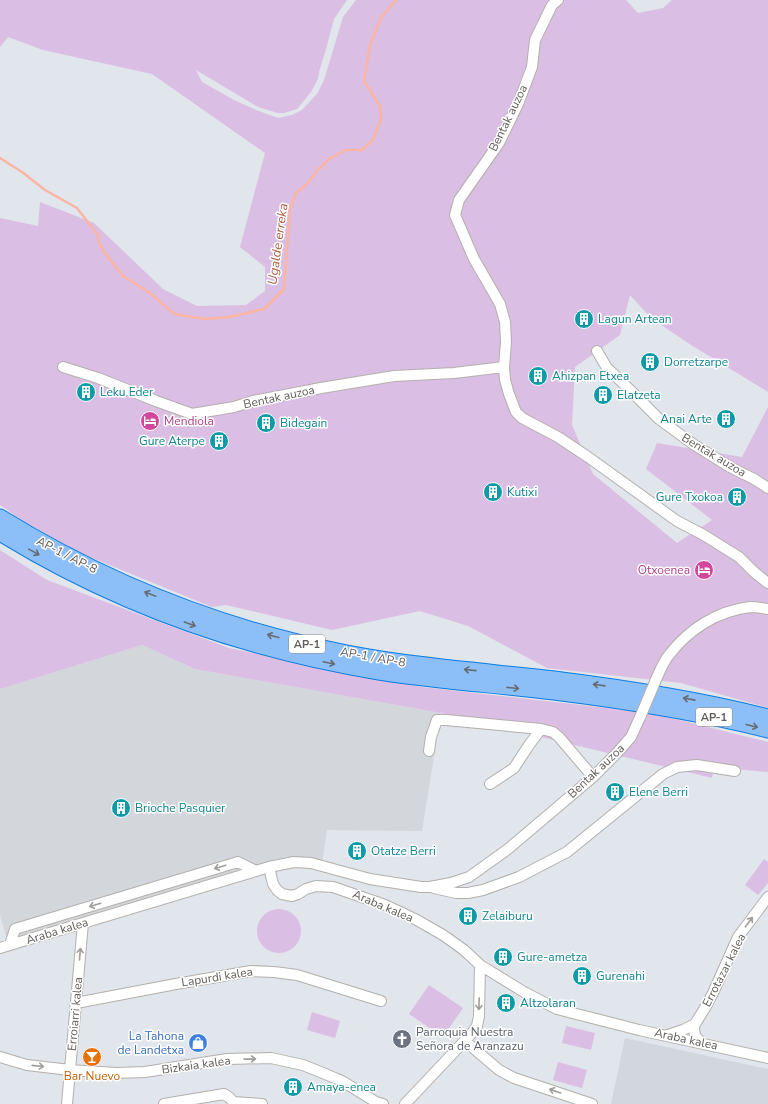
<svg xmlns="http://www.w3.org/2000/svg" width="768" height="1104" font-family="'Nunito Sans',sans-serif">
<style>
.industrial{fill:#d3d6da}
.education{fill:#d2d7de}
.green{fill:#dbbee3}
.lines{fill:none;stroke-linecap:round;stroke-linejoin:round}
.stream{stroke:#fbb5a2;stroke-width:2.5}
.minor-casing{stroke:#b3afac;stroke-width:12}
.highway-casing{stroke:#0b7ce2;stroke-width:17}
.minor{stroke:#fff;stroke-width:10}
.highway{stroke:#8cbef7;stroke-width:15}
.minor-bridge-casing{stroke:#b3afac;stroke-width:12;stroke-linecap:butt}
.minor-bridge{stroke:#fff;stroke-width:10}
.oneway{stroke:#676b71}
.oneway2{stroke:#a09d9b}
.labels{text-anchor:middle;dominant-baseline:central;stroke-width:3;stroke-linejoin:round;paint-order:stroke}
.shield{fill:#fff;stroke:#908d8b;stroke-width:1}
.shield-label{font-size:11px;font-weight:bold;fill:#615c59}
.street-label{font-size:12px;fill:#615c59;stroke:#fff}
.culture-label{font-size:12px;fill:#0d838f;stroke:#fff;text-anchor:start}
.hotel-label{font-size:12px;fill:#b23c85;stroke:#fff;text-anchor:start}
.worship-label{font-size:12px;fill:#5b616d;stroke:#fff;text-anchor:start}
.shop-label{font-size:12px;fill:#366cbe;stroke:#fff;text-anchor:end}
.food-label{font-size:12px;fill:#c56008;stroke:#fff}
.water-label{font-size:13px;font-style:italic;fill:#ab6041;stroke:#fff}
</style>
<rect width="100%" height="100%" fill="#e1e5ec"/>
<path class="industrial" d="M142,645L195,669L441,713L422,831L327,830L321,870L292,865L181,893L7,940L0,915V689Z"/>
<path class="education" d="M625,1038L768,1069V1104H611Z"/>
<path class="green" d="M0,0H347L334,19L326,49L319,72L318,79L311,92L297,109L284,113H278L258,107L196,70L202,82L234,100L256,110L278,118L292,115L302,110L317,94L324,80L343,17L356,0H626L638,13L663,8L672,0H768V392L691,345L651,318L630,295L620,335L575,367L572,425L593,474L677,543L712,520L646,469L657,443L742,457L768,407V708L681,683L547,668L468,626L420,611L332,630L226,605L212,607L80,553L23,521L0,505V218L38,226L40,202L94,223L163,289L197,306L246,305L265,291V267L240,247L265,153L152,74L43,50L8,37L0,47Z
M0,550L47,580L229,648L422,687L590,706L659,715L768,742V772L714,767L712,778L441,713L195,669L142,645L0,689Z
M764,859L768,862V883L758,895L745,885Z
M257 931a22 22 0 1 1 44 0a22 22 0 1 1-44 0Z
M429,985L463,1008L443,1037L409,1014Z
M312,1012L340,1021L335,1038L307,1030Z
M566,1026L595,1033L591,1050L562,1043Z
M558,1062L587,1070L582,1088L553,1080Z"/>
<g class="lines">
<path class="stream" d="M0,158L22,172L45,190L77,208L98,235L99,243L105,253L123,276L150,293L174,314L205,319L230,317L264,309L284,289L290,209L296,193L306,185L318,170L329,159L346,150H362L373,140L381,119L380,106L364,81L370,45L381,18L396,0"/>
<defs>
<path id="minor" d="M558,0L552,5L535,40L532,67L518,104L499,143L459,200L455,215L474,259L500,304L505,322L506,342L504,367L505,380L509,394L516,412L522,418L558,437L588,457L677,521L702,534L739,557L754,572L768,583
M597,351L607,368L622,382L659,419L693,444L730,467L754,479L768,488
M63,367L98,378L156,401L192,414L234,407L253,401L321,388L394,376L454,373L504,367
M655,682C659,673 663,662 669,655C689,629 717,611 750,607C755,607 762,608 768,609
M429,751L431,737L437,720H446L541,729L553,732L559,737L593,777
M490,784L514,768L529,745L541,729
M269,867L273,884L277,890L282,894L292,896L298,894L306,889L316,886L333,887L385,905L415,919L443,935L464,950L480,965L524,992L557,1009L639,1030L768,1058
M434,888L456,893H468L483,890L519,877L567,852L663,774L677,767L697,765L735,771
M10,945L15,929L238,862L256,871
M0,948L269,867L294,862L311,863L370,879L421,887H430L451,883L469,877L508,849L593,777L617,753L631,737L641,715
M76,1003L176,984L251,971L274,972L297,975L381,1001
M668,1035L683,1030L695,1024
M465,1041L499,1070L514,1078L592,1104
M701,1042L695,1036L694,1028L695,1024L705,1008L713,993L738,937L768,897
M0,1057L27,1065L70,1070L116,1073L145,1072L227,1059L271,1058L303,1065L318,1071L342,1081L376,1102L383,1104
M67,1104L83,923
M164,1104L224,1094L230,1098L233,1102L262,1104
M405,1104L472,1033L477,1026L479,1016L480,965"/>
<path id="highway" d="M0,517C107,583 224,629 347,653C415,666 485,671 554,679C626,688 698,699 768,717
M0,533C115,604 245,650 379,672C437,681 496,685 554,692C626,701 698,712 768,730"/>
</defs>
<use href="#minor" class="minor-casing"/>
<use href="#highway" class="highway-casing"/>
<use href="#minor" class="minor"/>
<use href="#highway" class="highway"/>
<defs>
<path id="minor-bridge" d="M641,715L655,682"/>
</defs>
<use href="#minor-bridge" class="minor-bridge-casing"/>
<use href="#minor-bridge" class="minor-bridge"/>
</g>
<defs><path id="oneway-shaft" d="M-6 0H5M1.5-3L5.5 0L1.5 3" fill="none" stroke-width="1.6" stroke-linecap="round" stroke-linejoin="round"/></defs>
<g class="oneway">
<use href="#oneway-shaft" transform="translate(34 552) rotate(29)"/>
<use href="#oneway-shaft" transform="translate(150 594) rotate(-158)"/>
<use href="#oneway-shaft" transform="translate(190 624) rotate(20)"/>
<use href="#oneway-shaft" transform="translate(273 636) rotate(-165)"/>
<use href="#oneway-shaft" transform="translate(329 663) rotate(12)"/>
<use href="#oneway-shaft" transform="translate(470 670) rotate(-174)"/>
<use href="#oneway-shaft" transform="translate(599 685) rotate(-172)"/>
<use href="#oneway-shaft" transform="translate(513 688) rotate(6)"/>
<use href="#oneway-shaft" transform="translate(689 699) rotate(-169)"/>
<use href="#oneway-shaft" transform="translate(752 726) rotate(14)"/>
</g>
<g class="oneway2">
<use href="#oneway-shaft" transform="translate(220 867) rotate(163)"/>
<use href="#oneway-shaft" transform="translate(95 905) rotate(163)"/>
<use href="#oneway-shaft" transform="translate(749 922) rotate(-53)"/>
<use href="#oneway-shaft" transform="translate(80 954) rotate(-85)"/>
<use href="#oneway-shaft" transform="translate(479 1004) rotate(92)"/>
<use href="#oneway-shaft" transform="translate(250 1059) rotate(-1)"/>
<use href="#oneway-shaft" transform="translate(38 1066) rotate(6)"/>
<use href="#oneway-shaft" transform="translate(555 1091) rotate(-161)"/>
</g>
<defs>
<symbol id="building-disc" viewBox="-11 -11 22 22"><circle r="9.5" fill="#0f9aa8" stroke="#fff"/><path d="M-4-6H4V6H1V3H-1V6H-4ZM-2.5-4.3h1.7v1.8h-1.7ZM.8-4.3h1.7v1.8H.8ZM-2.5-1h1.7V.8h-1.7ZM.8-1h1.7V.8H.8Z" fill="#fff"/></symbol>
<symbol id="hotel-disc" viewBox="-11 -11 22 22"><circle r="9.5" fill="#d1479c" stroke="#fff"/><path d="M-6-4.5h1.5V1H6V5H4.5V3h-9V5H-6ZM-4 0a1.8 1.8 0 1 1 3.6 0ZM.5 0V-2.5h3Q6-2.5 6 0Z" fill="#fff"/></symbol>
<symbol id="church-disc" viewBox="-11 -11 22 22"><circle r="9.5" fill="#6b7280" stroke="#fff"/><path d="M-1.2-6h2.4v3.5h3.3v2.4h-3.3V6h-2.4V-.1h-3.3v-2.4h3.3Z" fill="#fff"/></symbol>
<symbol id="shop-disc" viewBox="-11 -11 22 22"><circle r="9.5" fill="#3f7fe0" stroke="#fff"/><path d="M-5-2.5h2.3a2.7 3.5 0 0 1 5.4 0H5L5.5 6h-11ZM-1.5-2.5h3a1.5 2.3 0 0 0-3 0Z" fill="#fff"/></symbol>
<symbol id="bar-disc" viewBox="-11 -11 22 22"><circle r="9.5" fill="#e8710a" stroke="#fff"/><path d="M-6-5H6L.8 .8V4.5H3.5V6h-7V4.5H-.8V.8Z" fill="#fff"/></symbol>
</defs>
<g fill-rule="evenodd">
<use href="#building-disc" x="573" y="308" width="22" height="22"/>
<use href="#building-disc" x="639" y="351" width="22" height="22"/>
<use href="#building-disc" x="527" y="365" width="22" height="22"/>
<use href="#building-disc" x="75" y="381" width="22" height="22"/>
<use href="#building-disc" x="592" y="384" width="22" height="22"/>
<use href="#building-disc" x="715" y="408" width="22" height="22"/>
<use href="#hotel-disc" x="139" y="410" width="22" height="22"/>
<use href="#building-disc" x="255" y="412" width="22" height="22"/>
<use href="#building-disc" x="208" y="430" width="22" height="22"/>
<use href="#building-disc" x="482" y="481" width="22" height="22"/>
<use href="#building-disc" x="726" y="486" width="22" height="22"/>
<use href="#hotel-disc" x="693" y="559" width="22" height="22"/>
<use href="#building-disc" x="604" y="781" width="22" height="22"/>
<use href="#building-disc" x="110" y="797" width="22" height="22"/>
<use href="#building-disc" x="346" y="840" width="22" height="22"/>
<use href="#building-disc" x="457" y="905" width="22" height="22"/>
<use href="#building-disc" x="492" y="946" width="22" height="22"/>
<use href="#building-disc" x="571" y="965" width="22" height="22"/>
<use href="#building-disc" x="495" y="992" width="22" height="22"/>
<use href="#church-disc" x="391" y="1028" width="22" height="22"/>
<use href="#shop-disc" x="187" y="1032" width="22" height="22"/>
<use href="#bar-disc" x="81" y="1046" width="22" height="22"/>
<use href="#building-disc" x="282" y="1076" width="22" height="22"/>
</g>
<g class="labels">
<g class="shield">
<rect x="289" y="635" width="36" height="18" rx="3"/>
<rect x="696" y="708" width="36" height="18" rx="3"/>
</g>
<g class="shield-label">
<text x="307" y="644">AP-1</text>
<text x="714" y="717">AP-1</text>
</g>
<g class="street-label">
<text transform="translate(508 118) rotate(-64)">Bentak auzoa</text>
<text transform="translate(279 397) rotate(-12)">Bentak auzoa</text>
<text transform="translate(714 455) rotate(31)">Bentak auzoa</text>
<text transform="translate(67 555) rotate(27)">AP-1 / AP-8</text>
<text transform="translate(373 657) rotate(10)">AP-1 / AP-8</text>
<text transform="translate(596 771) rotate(-43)">Bentak auzoa</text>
<text transform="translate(383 906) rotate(23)">Araba kalea</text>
<text transform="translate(57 931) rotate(-17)">Araba kalea</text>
<text transform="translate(724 970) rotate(-63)">Errotazar kalea</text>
<text transform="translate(217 977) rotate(-9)">Lapurdi kalea</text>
<text transform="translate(75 1014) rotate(-85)">Erroiarri kalea</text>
<text transform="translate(686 1039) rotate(12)">Araba kalea</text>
<text transform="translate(196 1065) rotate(-8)">Bizkaia kalea</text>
</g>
<g class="culture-label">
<text x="598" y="319">Lagun Artean</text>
<text x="664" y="362">Dorretzarpe</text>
<text x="552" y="376">Ahizpan Etxea</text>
<text x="100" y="392">Leku Eder</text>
<text x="617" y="395">Elatzeta</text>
<text x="712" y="419" text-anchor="end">Anai Arte</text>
<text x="280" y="423">Bidegain</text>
<text x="205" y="441" text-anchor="end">Gure Aterpe</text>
<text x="507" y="492">Kutixi</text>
<text x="723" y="497" text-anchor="end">Gure Txokoa</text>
<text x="629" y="792">Elene Berri</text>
<text x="135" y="808">Brioche Pasquier</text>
<text x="371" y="851">Otatze Berri</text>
<text x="482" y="916">Zelaiburu</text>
<text x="517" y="957">Gure-ametza</text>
<text x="596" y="976">Gurenahi</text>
<text x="520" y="1003">Altzolaran</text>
<text x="307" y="1087">Amaya-enea</text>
</g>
<g class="hotel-label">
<text x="164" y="421">Mendiola</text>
<text x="690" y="570" text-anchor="end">Otxoenea</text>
</g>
<g class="worship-label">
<text x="416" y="1032">Parroquia Nuestra<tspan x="416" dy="14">Señora de Aranzazu</tspan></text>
</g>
<g class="shop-label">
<text x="184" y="1036">La Tahona<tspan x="184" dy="14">de Landetxa</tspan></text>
</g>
<g class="food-label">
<text x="92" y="1076">Bar Nuevo</text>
</g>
<g class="water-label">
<text transform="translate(278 244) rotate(-82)">Ugalde erreka</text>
</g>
</g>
</svg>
